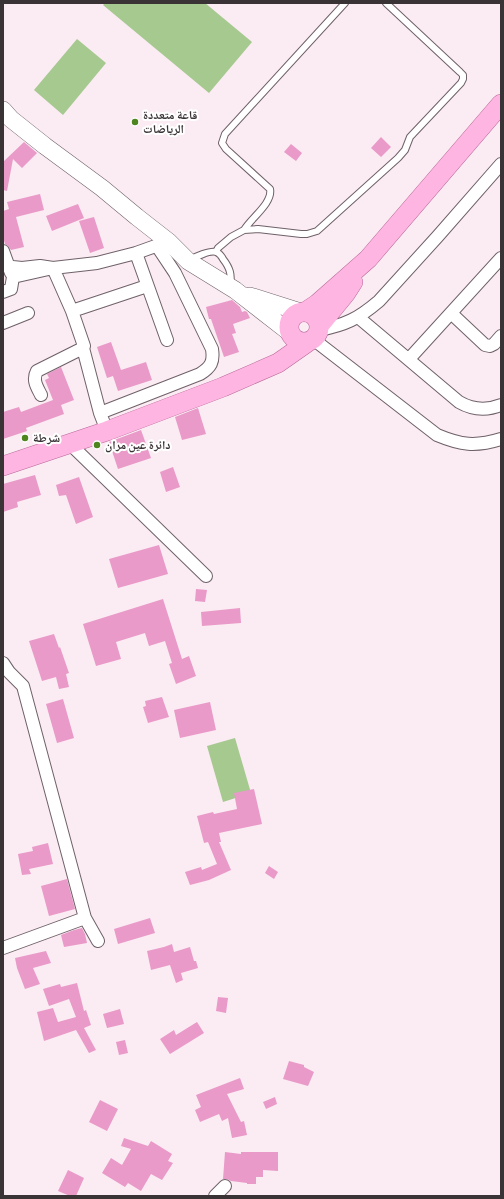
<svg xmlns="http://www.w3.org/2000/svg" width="504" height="1199" font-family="'Fira Sans Condensed','Noto Naskh Arabic',sans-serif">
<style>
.green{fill:#a5c98f}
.building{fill:#e99ac8}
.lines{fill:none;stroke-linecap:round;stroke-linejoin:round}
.lane-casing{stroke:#6f6168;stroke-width:8}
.street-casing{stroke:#6f6168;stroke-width:14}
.secondary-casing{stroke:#6f6168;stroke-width:18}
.primary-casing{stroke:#b86899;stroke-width:20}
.lane{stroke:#fff;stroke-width:6}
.street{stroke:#fff;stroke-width:12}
.secondary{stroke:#fff;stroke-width:17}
.primary{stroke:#feb5e2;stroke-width:19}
.poi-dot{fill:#4e851f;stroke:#fff;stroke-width:1.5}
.labels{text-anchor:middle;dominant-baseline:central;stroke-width:4;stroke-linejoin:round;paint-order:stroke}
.poi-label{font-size:12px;font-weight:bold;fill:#393336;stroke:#fff;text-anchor:start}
</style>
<rect width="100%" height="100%" fill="#fbebf3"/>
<path class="green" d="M105,3H205L252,42L209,93L103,5Z
M77,39L106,63L63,115L34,90Z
M235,738L251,793L223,802L207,746Z"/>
<path class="building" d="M381,137L391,147L381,157L371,148Z
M24,142L37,153L22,168L13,159L7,191L3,190V162Z
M291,144L302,153L296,161L284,152Z
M40,194L44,210L16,217L24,247L11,250L8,246L5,244L3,237V211L9,209L7,202Z
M78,204L84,218L52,231L46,216Z
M94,217L104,248L90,253L79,221Z
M232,300L240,307L242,312L245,311L247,312L250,318L233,324L236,333L232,334L239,352L224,357L211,319H209L206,307Z
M111,342L121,370L146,362L152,380L118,391L113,376L107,378L97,347Z
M61,367L74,400L61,405L64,414L26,428L27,431L3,439V412L19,407L21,412L53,400L45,380L49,378L47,374Z
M198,408L206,434L182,440L175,417Z
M141,430L151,458L118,469L109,442Z
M173,467L180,487L166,492L160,472Z
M35,475L41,495L17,502L18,507L3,512V484Z
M79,477L93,517L76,524L66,495L59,496L56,485Z
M159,545L168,574L118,588L109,559Z
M196,589L207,590L205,602L195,601Z
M163,599L182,659L189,656L196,676L176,684L169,664L172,663L165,641L149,646L145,633L116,642L121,659L96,666L83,624Z
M240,608L241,623L202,626L201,612Z
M54,634L59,648L60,647L69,673L66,674L69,687L59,689L56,677L42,681L29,641Z
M162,697L169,717L148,723L143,707L146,706L145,701Z
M63,699L74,738L57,743L46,704Z
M210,702L216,730L180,738L174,710Z
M254,789L262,824L219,833L221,842H219L231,870L209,880L190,885L185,872L201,867L202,870L217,864L208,842L204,843L197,816L213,812L214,814L237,809L234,793Z
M48,843L53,864L29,869L31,874L22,875L18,854L33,851L32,847Z
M269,866L278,872L274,879L265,873Z
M67,879L75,909L49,916L41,886Z
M150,918L155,933L118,944L114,929Z
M82,928L85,934L87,943L64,947L61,935L74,930Z
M172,944L174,952L190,947L194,961H196L198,968L181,973L183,980L176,983L170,965L151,970L147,951L164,947Z
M46,951L51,963L33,968L40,984L25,989L17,968L15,958Z
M77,983L84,1011L86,1010L91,1025L84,1028L96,1050L89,1053L76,1030L44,1041L37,1012L53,1008L58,1022L76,1017L69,999L49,1006L43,989L60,984L61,987Z
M218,997L228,998L226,1013L216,1011Z
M120,1009L124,1024L107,1028L103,1014Z
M197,1022L204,1033L170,1054L160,1039L174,1030L176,1035Z
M125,1040L128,1053L119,1055L116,1042Z
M289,1061L304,1065V1067L314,1072L308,1086L283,1079Z
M240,1078L244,1089L227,1094L241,1122L244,1121L247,1135L232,1138L228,1118L222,1121L219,1114L200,1122L195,1110L201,1107L196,1095Z
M275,1097L277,1104L266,1109L263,1102Z
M100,1100L118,1109L107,1131L89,1122Z
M124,1138L148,1146L151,1141L172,1154L168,1161L173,1163L162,1180L151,1174L141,1191L128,1183L125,1187L102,1173L111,1158L122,1165L131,1149L121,1146Z
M225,1152L241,1154V1152H278V1171L263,1170V1177H256V1184H247V1183L231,1181L227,1179H223Z
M68,1170L84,1178L76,1196H70L58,1191Z"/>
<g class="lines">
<defs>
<path id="lane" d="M244,230C251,218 273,203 270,189L226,149L222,143L225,134L345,3
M216,252L218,248L231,237L244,230L258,229L301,234H307L317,231L398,158L405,150L410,137L461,83L463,79V75L460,72L386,3
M190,260C195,257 210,250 216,252C219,253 222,257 223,259C230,268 232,275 230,285"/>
<path id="street" d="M3,251L11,273
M136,253L167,340
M3,266L22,268L40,266L53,268L97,263L136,253L164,243
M3,292L11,289L13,277L53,268L72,311L84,346L83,348L100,413L107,431
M72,311L147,286
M452,314L485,345L490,346L494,344L501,336
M358,317L459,402C473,410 486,411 501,405
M3,323L28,313
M319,330C345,325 358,319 379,301L438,236L501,164
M313,339L437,435C461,445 475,447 501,439
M409,359L501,258
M41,395C37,387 32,380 37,371L83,348
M100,413L200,374C211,367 214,362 212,349L175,273L157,246
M69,443L206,576
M3,663L9,672L23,686L85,918L98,941
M3,948L85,918
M215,1196L225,1186"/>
<path id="secondary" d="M3,110L11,119L45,146L102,188L137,217L169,242L188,261L235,290L289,332
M250,296L301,312"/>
<path id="primary" d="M289 327a15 15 0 1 1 30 0a15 15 0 1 1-30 0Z
M305,312L317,304L368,259L501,104
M319,326L346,293L353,282
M3,466L107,431L223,387L278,363L308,342"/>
</defs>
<use href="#lane" class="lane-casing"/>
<use href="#street" class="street-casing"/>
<use href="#secondary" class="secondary-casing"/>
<use href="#primary" class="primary-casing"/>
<use href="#lane" class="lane"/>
<use href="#street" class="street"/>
<use href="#secondary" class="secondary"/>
<use href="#primary" class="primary"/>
</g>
<g class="poi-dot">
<circle cx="135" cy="122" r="4"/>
<circle cx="25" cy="438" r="4"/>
<circle cx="97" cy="445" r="4"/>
</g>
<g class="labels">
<g class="poi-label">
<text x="143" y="115">قاعة متعددة<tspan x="143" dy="14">الرياضات</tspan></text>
<text x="33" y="438">شرطة</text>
<text x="105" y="445">دائرة عين مران</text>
</g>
</g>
<rect width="504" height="1199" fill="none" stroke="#393336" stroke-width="8"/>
</svg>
